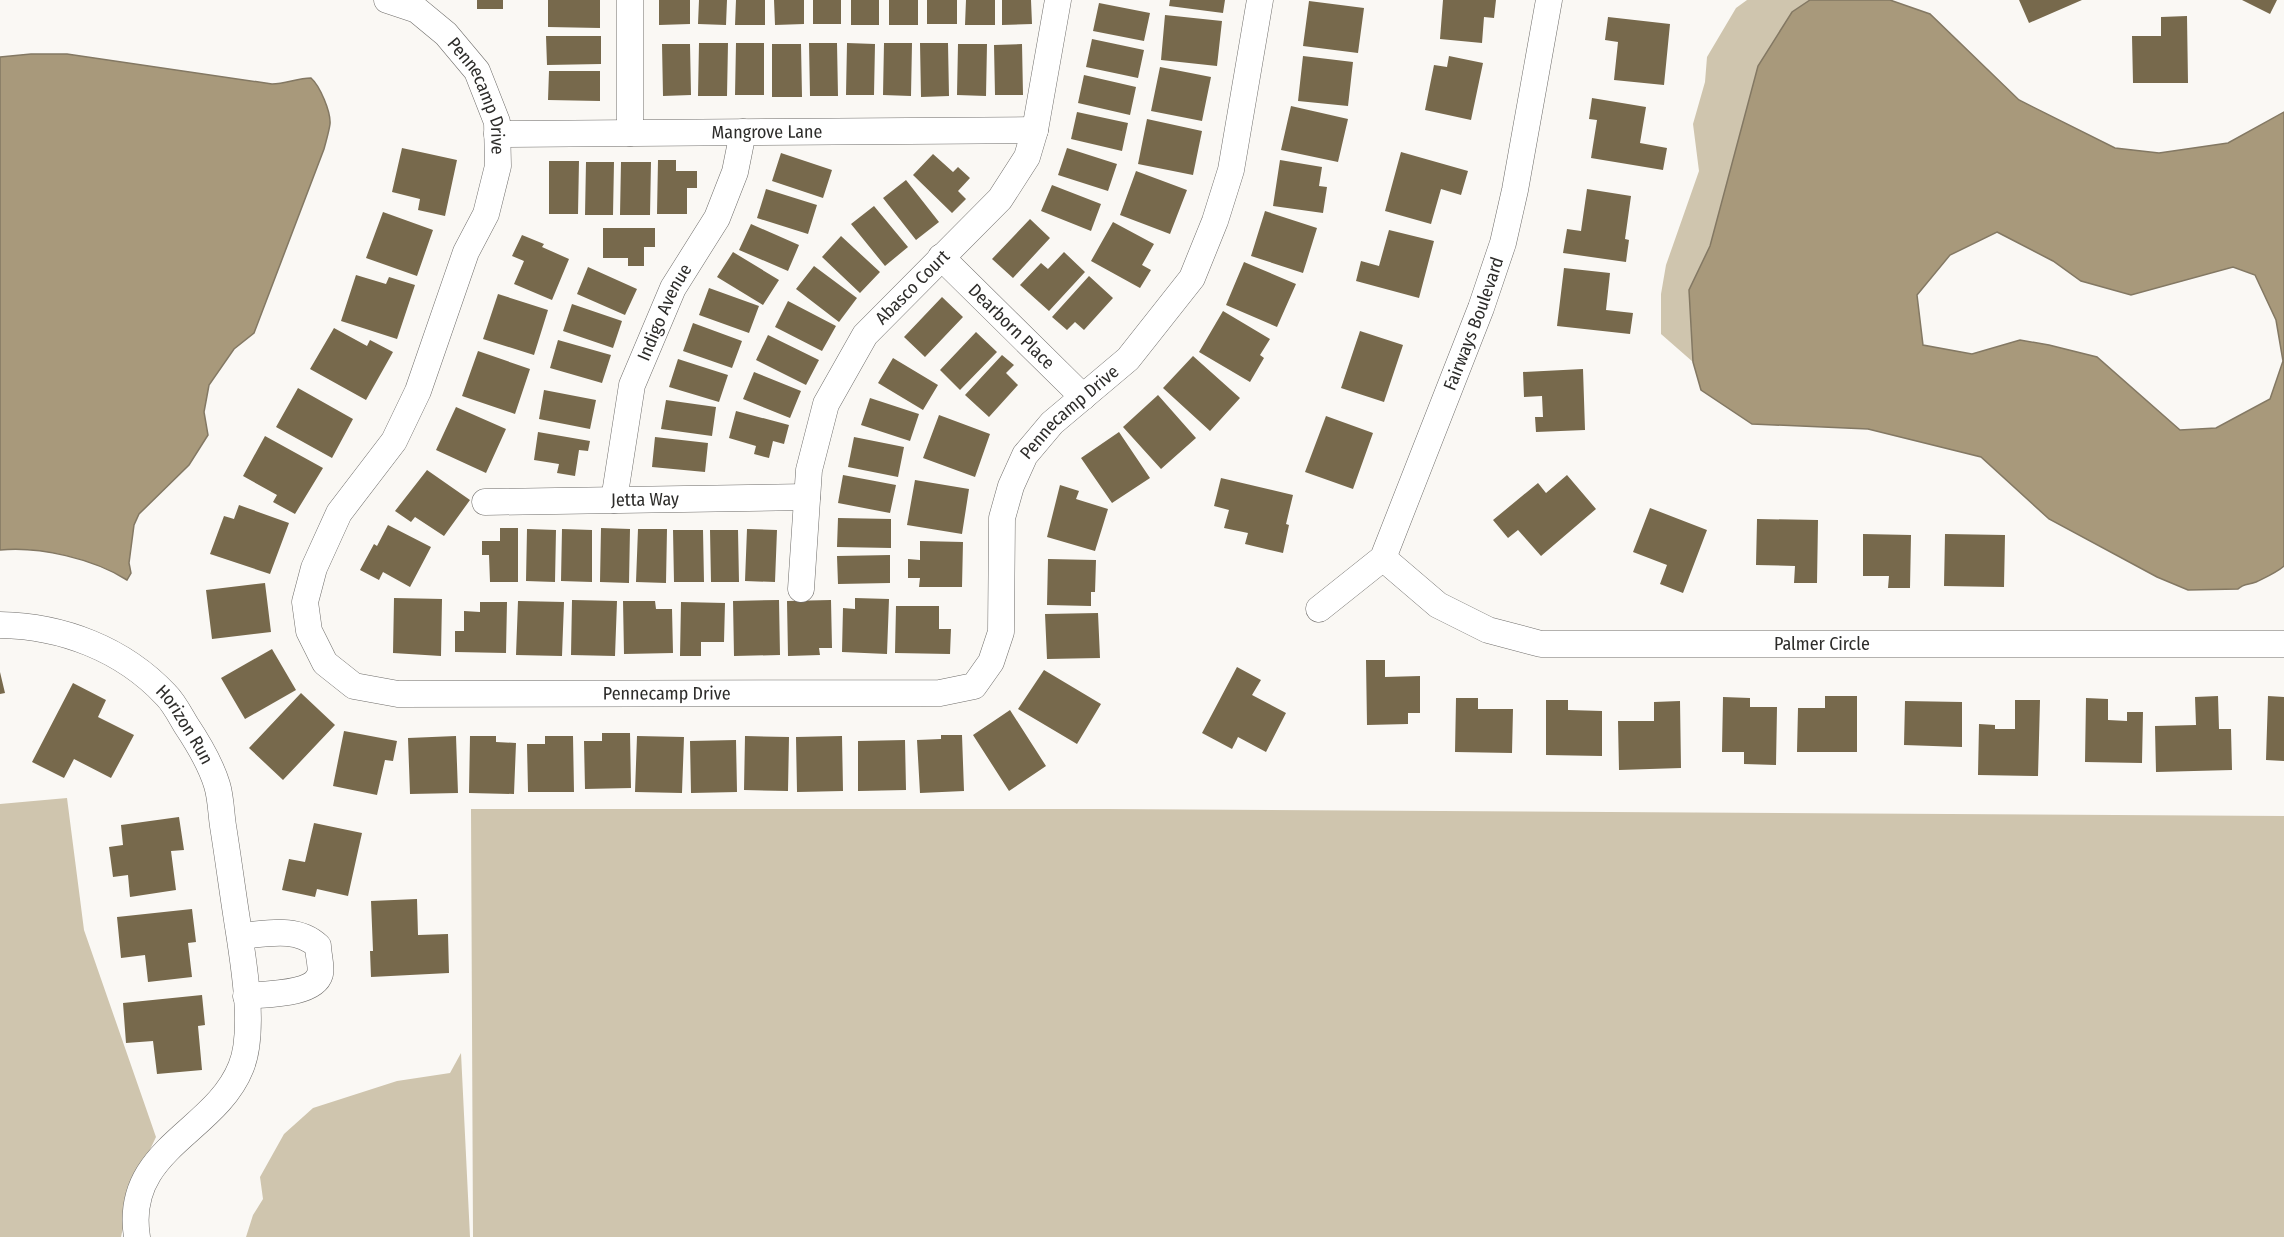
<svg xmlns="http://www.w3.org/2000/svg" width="2284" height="1237" font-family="'Fira Sans Condensed',sans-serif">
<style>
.green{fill:#cfc5ae}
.water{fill:#a8997b;stroke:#837863;stroke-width:1.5;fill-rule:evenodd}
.building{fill:#77694c}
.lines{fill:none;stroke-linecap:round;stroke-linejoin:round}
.minor-casing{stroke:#6f6d6a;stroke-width:27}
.minor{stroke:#fff;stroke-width:26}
.labels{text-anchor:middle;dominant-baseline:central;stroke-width:6;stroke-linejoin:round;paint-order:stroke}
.street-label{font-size:18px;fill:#2d2c2a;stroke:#fff}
</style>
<rect width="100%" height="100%" fill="#faf8f4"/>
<path class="green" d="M1747,0H1810L1792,12L1710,246L1689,290L1693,362L1661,334V294L1666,265L1699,171L1693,124L1705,82L1707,57L1736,8Z
M67,798L84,930L156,1137L132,1187L121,1237H0V804Z
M471,809H1108L2284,816V1237H473Z
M461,1053L470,1237H246L253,1215L263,1199L260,1177L284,1134L313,1108L397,1081L450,1073Z"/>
<path class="water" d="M1810,0H1890L1930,14L2019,100L2115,148L2159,153L2228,143L2284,112V566C2276,573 2266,577 2256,582C2249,585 2244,583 2238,589L2188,590L2157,577L2049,519L1981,457L1868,429L1752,424L1701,390L1693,362L1689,290L1710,246L1758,66L1792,12ZM1997,232L2053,261L2081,281L2131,295L2233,267L2255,275L2276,320L2283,361L2270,399L2216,428L2180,430L2097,357L2049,345L2020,340L1972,354L1923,345L1917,295L1950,255Z
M31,54H67L272,84C286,84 297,78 311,78C320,86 331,112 330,124C329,132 326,141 324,149L254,333L234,349L209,385L204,412L208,435L189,465L139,514L134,525L129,563L131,573L127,580C94,559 39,546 0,550V57Z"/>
<path class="building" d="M477,0H503V9H477Z
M548,0H600V28L548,27Z
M659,0H690V24L659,25Z
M699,0H727L726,25L698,24Z
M736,0H765V25H735Z
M774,0H804V24L775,25Z
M813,0H841V24H813Z
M851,0H879V25H851Z
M889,0H918V25H889Z
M927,0H957V24H927Z
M966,0H995V25H965Z
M1002,0H1031L1032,24L1002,25Z
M1170,0H1225L1223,13L1169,6Z
M1443,0H1496L1494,18L1484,17L1482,43L1440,39Z
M2019,0H2082L2029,23Z
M2242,0H2277L2270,14Z
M1309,1L1364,8L1358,53L1303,46Z
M1099,3L1150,13L1144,41L1093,31Z
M1165,15L1222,21L1217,66L1161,60Z
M2187,16L2188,83H2133L2132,36H2161V17Z
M1608,17L1670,24L1664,85L1614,80L1618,42L1605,40Z
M546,36H601V64L547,65Z
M1092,39L1144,50L1138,78L1086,67Z
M699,43H728L727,96H698Z
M736,43H764V95H735Z
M809,43H837L838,96H810Z
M847,43L875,44L874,95H846Z
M884,43H912L911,96L883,95Z
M920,43H948L949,96L921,97Z
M662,44H690L691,95L663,96Z
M772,44H801L802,97H772Z
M958,44H987L986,96L957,95Z
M1022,44L1023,95H995L994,45Z
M1303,56L1353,62L1348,106L1298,101Z
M1449,56L1483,63L1471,120L1425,110L1434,65L1447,67Z
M1160,67L1211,77L1202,121L1151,111Z
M549,71H600V101L548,100Z
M1084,75L1136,87L1130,115L1078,103Z
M1592,98L1646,107L1640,143L1667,148L1663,170L1591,158L1597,120L1589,119Z
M1291,106L1348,119L1338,162L1281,150Z
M1077,112L1128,123L1122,151L1071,139Z
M1147,119L1202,131L1193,175L1138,164Z
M402,148L457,160L445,216L418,210L420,199L392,192Z
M1067,148L1117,164L1108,191L1058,175Z
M1401,152L1468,171L1461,195L1441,189L1431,224L1385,211Z
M781,153L832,170L823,198L772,181Z
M933,154L953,172L958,167L970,178L958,191L966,199L952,213L913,175Z
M658,160H676V171H697V188H687V214H657Z
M1280,160L1322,167L1319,186L1327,187L1323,213L1273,206Z
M549,161H579L578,214H549Z
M586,162H614L613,215H585Z
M621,162H651L650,215H620Z
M1136,171L1187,190L1170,234L1120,215Z
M906,180L939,222L916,240L883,198Z
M1052,185L1101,204L1091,231L1041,211Z
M766,189L817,205L808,234L757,218Z
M1587,189L1631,196L1625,239L1629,240L1626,262L1563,253L1567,229L1581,231Z
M874,206L908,247L885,266L851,224Z
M1265,211L1317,228L1303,273L1251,256Z
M383,212L433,230L417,276L366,258Z
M1030,219L1050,238L1013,278L992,259Z
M1113,222L1154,244L1142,265L1151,270L1140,288L1091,261Z
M751,224L799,245L788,271L739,250Z
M603,228H655V247H644V266H628V258H603Z
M1389,230L1434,241L1419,298L1356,281L1361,261L1379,266Z
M522,235L544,244L542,247L569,259L552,300L514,284L524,261L512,256Z
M841,236L880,272L860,293L822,257Z
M733,252L779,280L763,305L717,277Z
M1064,252L1085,272L1049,311L1020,285L1041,263L1048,269Z
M1244,262L1296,284L1277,327L1226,305Z
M814,266L857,298L839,322L796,289Z
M588,267L637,289L625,315L577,294Z
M1564,268L1610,273L1606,310L1633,313L1630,334L1557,326Z
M356,275L386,284L389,277L415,285L397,339L341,321Z
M1089,276L1113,298L1084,330L1075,322L1067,330L1052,317Z
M709,288L759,306L749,333L699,315Z
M498,294L548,310L534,355L483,339Z
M942,297L963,317L925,357L904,337Z
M788,301L836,326L822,351L775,327Z
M572,304L622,321L613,348L563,331Z
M1223,311L1270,339L1260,355L1264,358L1250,382L1199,352Z
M693,323L742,341L732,368L683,351Z
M334,328L367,346L370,340L393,352L366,400L310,369Z
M1360,331L1403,345L1384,402L1341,388Z
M976,332L997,352L960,390L940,370Z
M768,335L819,360L806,385L756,360Z
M558,340L611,355L602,383L550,368Z
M478,351L530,369L515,414L462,396Z
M1002,355L1014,365L1006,373L1018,385L989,417L965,395Z
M1193,356L1240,398L1210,431L1163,388Z
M893,358L938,385L923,410L878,383Z
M678,359L728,375L719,402L669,387Z
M1583,369L1585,430L1536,432L1535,417H1543L1542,396L1524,397L1523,372Z
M754,372L801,391L790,418L743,399Z
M298,388L353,419L332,458L276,427Z
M544,390L596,400L590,429L539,419Z
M1158,395L1196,438L1161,469L1123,427Z
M870,398L919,414L910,441L861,425Z
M666,400L716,407L712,436L661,429Z
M456,407L506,429L486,473L436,450Z
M736,411L789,425L784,444L773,441L769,458L754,454L756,446L729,438Z
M939,415L990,434L975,477L923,458Z
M1326,416L1373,433L1353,489L1305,472Z
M538,432L590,441L588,451L579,450L575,476L557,473L559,464L534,460Z
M1119,432L1150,478L1112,503L1081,458Z
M265,436L323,468L295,514L273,502L277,495L243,476Z
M655,437L708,443L705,472L652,467Z
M854,437L904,447L898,477L848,467Z
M427,470L470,500L444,536L415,517L411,522L395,511Z
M843,475L896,485L890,513L838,503Z
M1567,475L1596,509L1541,556L1518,530L1508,538L1493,520L1538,483L1546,493Z
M1221,478L1293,495L1286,524L1289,525L1283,553L1245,544L1248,533L1224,528L1229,510L1214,506Z
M915,480L969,489L962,534L907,525Z
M1060,485L1079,491L1076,499L1108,509L1095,551L1047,537Z
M239,505L289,523L270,574L210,554L224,516L234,519Z
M1650,508L1707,530L1683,593L1660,584L1667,565L1633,552Z
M838,518L891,519V548L837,547Z
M1757,519L1818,520L1817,583H1794L1795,566L1756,565Z
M388,525L431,547L410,587L383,572L379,580L360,570L374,544L377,546Z
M500,528H518V582H490L489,555H482V541H500Z
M601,528L630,529L629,583L600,582Z
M527,529L556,530L555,582L526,581Z
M562,529L592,530V582L561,581Z
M638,529H667L666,583L636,582Z
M747,529L777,530L775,582L745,581Z
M673,530H703L704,582H674Z
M710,530H738L739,582H711Z
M1863,534L1911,535L1910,588H1888L1889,576H1863Z
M1945,534L2005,535L2004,587L1944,586Z
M920,541L963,542L962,587H919L920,578H908V559L920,560Z
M890,555V583L838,584L837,556Z
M1048,559L1096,560L1095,592H1091V606L1047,605Z
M265,583L271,632L212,639L206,590Z
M394,598L442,599L441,656L393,653Z
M855,598L889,599L887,654L842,652L843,608L855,609Z
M572,600L617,601L615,656L571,655Z
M779,600L780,655L734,656L733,601Z
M831,600L832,648H819L820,655L788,656L787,601Z
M518,601L564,602L562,656L516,655Z
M623,601H655L656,609H672L673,653L624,654Z
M480,602H507L506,653L455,652V631H464V611L480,612Z
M681,602L725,603L724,642H701V656H680Z
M896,606H939V629H951L950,654L895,653Z
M1098,613L1100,658L1047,659L1045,614Z
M272,649L296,690L245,719L221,678Z
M1366,660H1385V677L1420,676V713H1408V724L1367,725Z
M1237,667L1261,680L1252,695L1286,713L1266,752L1238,737L1232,749L1202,733Z
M1044,670L1101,704L1077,744L1018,709Z
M0,672L5,693L0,694Z
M73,683L106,700L98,717L134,735L111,778L74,759L64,778L32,762Z
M301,693L335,725L283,780L249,748Z
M1825,696H1857V752H1797L1798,708H1825Z
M2218,696L2219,729H2231L2232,770L2156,772L2155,726L2196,725L2195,697Z
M2268,696L2284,697V761L2266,760Z
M1723,697L1750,698V707H1777L1776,765L1744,764V752H1722Z
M1456,698H1478V709H1513L1512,753L1455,752Z
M2086,698L2108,699V720L2127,721V712H2143L2142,763L2085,762Z
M1546,700H1568V710L1602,711V756L1546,755Z
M2015,700H2040L2038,776L1978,775L1979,724L1995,725V729H2015Z
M1680,701L1681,768L1619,770L1618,721H1654V702Z
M1905,701L1962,702V747L1904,745Z
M1010,710L1046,766L1009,791L973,735Z
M344,731L397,741L393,761L385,760L377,795L333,786Z
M602,733H630L631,788L585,789L584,741H602Z
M941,735H962L964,791L920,793L917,740L941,739Z
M456,736L458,793L410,794L408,738Z
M470,736H496V742L516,743L514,794L469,793Z
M545,736H573L574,792H528L527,744H545Z
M637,736L684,737L682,793L635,792Z
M745,736L789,737L788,791L744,790Z
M842,736L843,791L797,792L796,737Z
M736,740L737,792L691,793L690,741Z
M905,740L906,790L858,791V741Z
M179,817L184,850L171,851L176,890L130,897L128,875L113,877L109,847L123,845L121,825Z
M314,823L362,833L348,896L317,889L315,897L282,890L289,859L305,862Z
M417,899L418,935L448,934L449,973L371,977L370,951H373L371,901Z
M192,909L196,942L188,943L192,977L148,982L145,955L121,958L117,917Z
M202,995L205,1025L198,1026L202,1070L157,1074L153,1041L126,1043L123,1003Z"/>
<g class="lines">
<defs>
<g id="minor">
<path id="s1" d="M387,0L417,10L446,34L477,71L497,122L498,166L486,214L466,252L418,391L394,441L339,513L314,568L305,602L309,631L325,663L354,686L398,694L940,693L974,686L991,662L1001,632L1002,518L1011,486L1025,455L1052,423L1128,359L1192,278L1215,221L1231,170L1260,0"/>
<path d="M630,0V133"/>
<path id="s2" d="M497,134L1035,130"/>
<path id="s3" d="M941,257L1083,397"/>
<path id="s4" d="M614,500L632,385L673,288L717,218L735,172L743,132"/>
<path id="s5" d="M485,502L807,497"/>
<path id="s6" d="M1383,558L1438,605L1488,630L1541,644H2284"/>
<path id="s7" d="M801,589L809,470L826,404L865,335L1000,199L1027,157L1035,130L1058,0"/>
<path id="s8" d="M1319,609L1383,558L1481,308L1503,243L1515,190L1549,0"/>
<path id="s9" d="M0,625C62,626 123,649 166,695C174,703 180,715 186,725C198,743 211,765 217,785C221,798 221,813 223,826C228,857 232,888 237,920C243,959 256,1031 241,1067C215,1133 123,1149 137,1237"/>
<path d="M240,936C266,934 297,926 318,946C318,954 322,967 320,974C314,995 264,994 246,996"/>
</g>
</defs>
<use href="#minor" class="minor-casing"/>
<use href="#minor" class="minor"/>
</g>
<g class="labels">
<g class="street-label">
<text stroke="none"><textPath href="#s1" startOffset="141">Pennecamp Drive</textPath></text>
<text stroke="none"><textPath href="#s2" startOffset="270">Mangrove Lane</textPath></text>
<text stroke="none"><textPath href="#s7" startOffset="334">Abasco Court</textPath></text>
<text stroke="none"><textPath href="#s4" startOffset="196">Indigo Avenue</textPath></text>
<text stroke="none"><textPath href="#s8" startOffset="333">Fairways Boulevard</textPath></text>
<text stroke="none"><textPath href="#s3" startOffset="99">Dearborn Place</textPath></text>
<text stroke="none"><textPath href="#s1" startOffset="1725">Pennecamp Drive</textPath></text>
<text stroke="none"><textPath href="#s5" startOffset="160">Jetta Way</textPath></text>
<text stroke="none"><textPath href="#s6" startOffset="464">Palmer Circle</textPath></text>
<text stroke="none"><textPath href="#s1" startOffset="1113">Pennecamp Drive</textPath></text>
<text stroke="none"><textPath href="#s9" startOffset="220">Horizon Run</textPath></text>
</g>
</g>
</svg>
